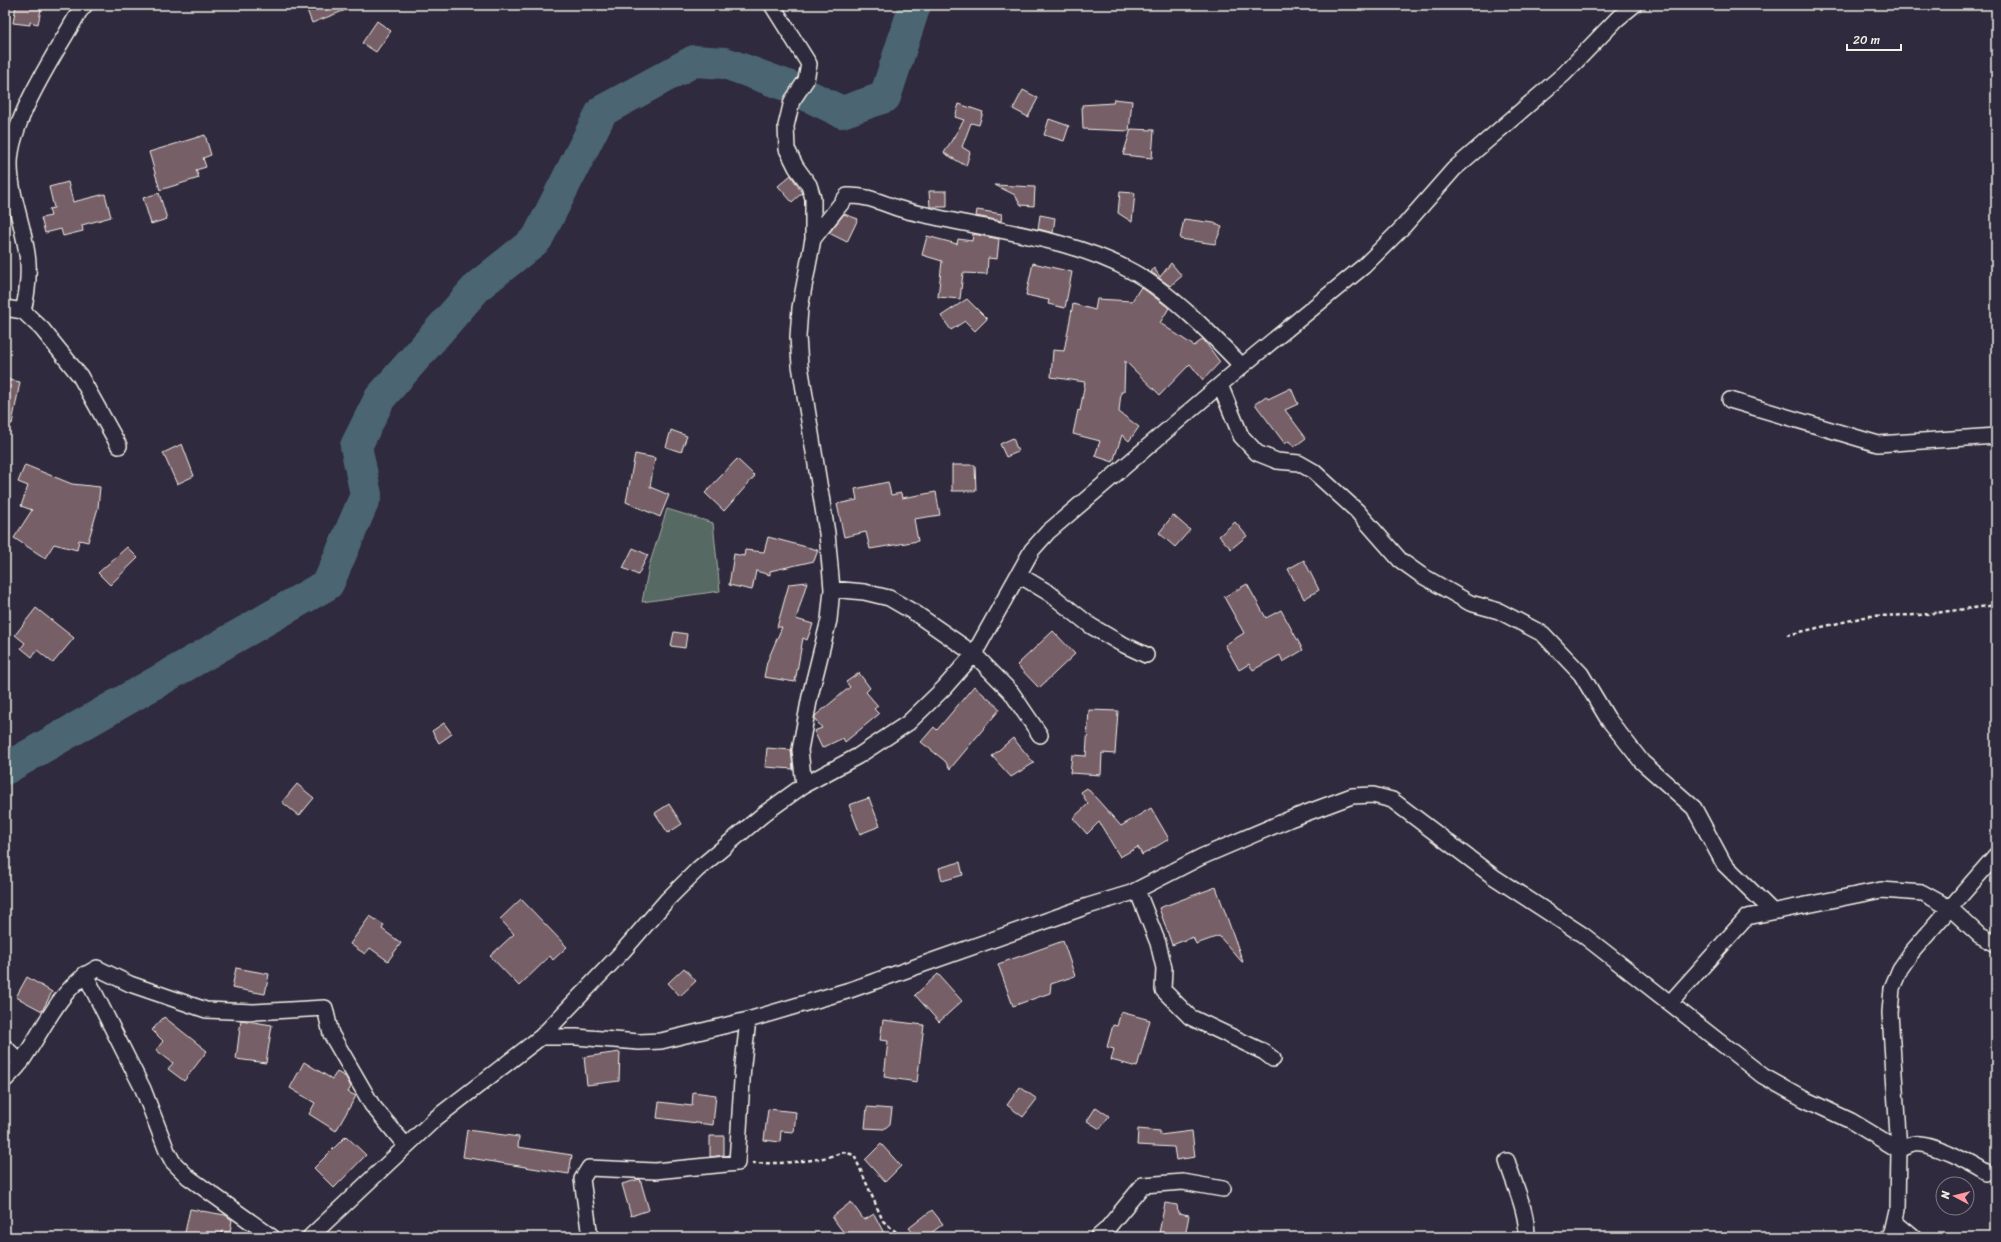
<svg xmlns="http://www.w3.org/2000/svg" width="2001" height="1242" font-family="Sriracha,sans-serif">
<style>
.green{fill:#576962;stroke:#a6ada5}
.lines{fill:none;stroke-linecap:round;stroke-linejoin:round}
.river{stroke:#4b6573;stroke-width:32}
.building{fill:#775f67;stroke:#f4f1e8}
.street-casing{stroke:#f4f1e8;stroke-width:18}
.path{stroke:#f4f1e8;stroke-width:2.5;stroke-dasharray:4 3;stroke-linecap:butt}
.street{stroke:#2f2a3d;stroke-width:15}
</style>
<rect width="100%" height="100%" fill="#2f2a3d"/>
<filter id="ink" filterUnits="userSpaceOnUse"><feTurbulence type="fractalNoise" baseFrequency=".025" numOctaves="2"/><feDisplacementMap in="SourceGraphic" scale="8" xChannelSelector="R" yChannelSelector="G"/><feConvolveMatrix kernelMatrix="1 2 1 2 8 2 1 2 1" color-interpolation-filters="sRGB"/></filter>
<g filter="url(#ink)">
<path class="green" d="M667,509L713,523L720,591L642,602L649,566Z"/>
<g class="lines">
<path class="river" d="M5,769L328,584L366,495L356,446L380,398L478,286L537,239L602,111L694,61L725,63L788,86L842,112L885,97L915,5"/>
</g>
<path class="building" d="M16,5H42L38,24L30,22V25L13,23Z
M305,5H356V6L312,23Z
M377,21L391,31L376,52L362,43Z
M1023,90L1038,98L1028,117L1013,109Z
M1114,99L1132,101L1129,131L1083,129L1082,105L1113,103Z
M959,104L983,112L979,125L971,123L962,147L970,152L966,166L944,153L964,120L955,117Z
M1049,119L1069,126L1064,141L1044,135Z
M1131,129L1154,130L1152,158L1123,155Z
M205,135L211,155L203,158L206,167L196,170L199,178L160,190L149,152Z
M791,175L802,193L792,202L778,186Z
M68,182L73,202L105,194L111,217L82,225L83,231L63,236L61,229L45,233L41,218L51,216L49,209L54,208L49,187Z
M995,185L1035,187L1034,206L1021,205L1015,195Z
M929,191H947V207H930Z
M1120,192L1135,193L1132,222L1118,213Z
M159,193L167,219L151,224L143,198Z
M977,210L1002,214L1001,221L976,216Z
M844,214L858,219L847,242L829,233Z
M1040,215L1055,218L1053,233L1038,229Z
M1184,219L1214,223L1222,227L1215,244L1180,239Z
M973,234L999,239L997,259L988,258L987,274L963,273L960,299L938,297L942,261L922,255L927,236L957,244L958,239L972,241Z
M1033,263L1072,272L1065,308L1048,304L1049,300L1026,295Z
M1171,263L1182,276L1170,286L1151,272L1154,268L1160,277Z
M1141,287L1169,308L1160,323L1194,346L1203,339L1220,362L1203,380L1190,364L1160,395L1125,361L1124,392H1121L1119,412L1139,427L1129,441L1122,435L1113,462L1095,456L1100,441L1073,434L1078,410L1080,411L1085,382L1051,377L1053,350L1064,351L1073,304L1095,310L1097,299L1132,301Z
M967,299L987,319L975,331L965,321L951,330L941,316Z
M5,379L20,382L12,424L5,423Z
M1291,388L1298,404L1285,410L1306,438L1294,447L1289,441L1285,444L1255,404L1266,396L1268,399Z
M671,430L687,436L681,452L666,447Z
M1013,438L1018,452L1006,457L1000,444Z
M182,444L194,476L177,484L163,453Z
M635,454L655,458L650,487L669,495L660,517L626,502Z
M737,459L755,476L724,511L705,493Z
M25,465L72,484L100,487L98,508L88,542L79,540L77,550L54,544L45,558L14,538L32,510L21,506L28,486L18,482Z
M952,465H975L976,491H952Z
M888,482L891,495L901,493L902,498L936,492L940,515L914,519L918,541L870,549L866,532L844,537L837,504L857,500L855,489Z
M1173,515L1190,530L1175,547L1159,533Z
M1235,522L1247,536L1231,549L1219,536Z
M768,537L818,550L814,561L770,571V575L756,571L752,590L729,585L734,554L744,556L745,550L764,552Z
M127,547L138,558L110,585L98,573Z
M633,548L648,555L638,575L623,568Z
M1304,560L1319,590L1304,599L1288,569Z
M807,582L796,619L813,624L807,640L803,638L795,682L764,677L767,662L782,627H777L789,584Z
M1247,584L1266,618L1281,610L1303,650L1283,662L1280,655L1253,670L1249,664L1239,670L1225,645L1244,633L1224,597Z
M36,608L74,638L53,663L37,650L32,657L21,648L25,643L15,635Z
M1053,631L1075,654L1039,688L1017,665Z
M674,632L687,634L685,648L671,646Z
M859,673L870,688L866,692L878,706L874,709L879,714L845,742L843,738L822,748L814,731L822,728L815,719V716L850,687L846,682Z
M974,686L1000,709L950,769L945,761L921,742L934,727L937,730Z
M1089,710L1118,711L1115,754L1102,753L1101,775L1070,773L1072,755L1086,756Z
M444,723L452,734L439,743L432,731Z
M1013,738L1034,763L1011,777L992,756Z
M767,748L791,750L793,769L765,767Z
M297,784L314,798L299,816L282,802Z
M1087,788L1121,826L1151,808L1169,839L1142,855L1138,847L1120,857L1099,822L1087,834L1073,818L1088,804L1081,792Z
M869,798L880,826L860,834L849,805Z
M669,804L682,824L668,833L655,813Z
M960,862L963,875L942,881L939,868Z
M1216,887L1243,962H1242L1219,936L1196,944L1193,937L1172,945L1159,908Z
M521,899L567,947L553,960L550,956L519,986L490,956L514,934L500,919Z
M370,916L384,925L382,929L401,943L388,961L370,948L365,954L350,944Z
M1063,941L1075,976L1051,984L1050,993L1013,1006L998,964Z
M236,968L269,974L265,994L232,988Z
M684,968L696,981L680,996L668,983Z
M938,974L962,1001L939,1022L915,995Z
M27,977L52,992L42,1011L16,997Z
M1121,1012L1150,1020L1137,1067L1111,1060L1114,1049L1107,1047L1113,1025L1117,1026Z
M164,1017L207,1051L184,1081L168,1069L173,1063L156,1050L163,1041L152,1030Z
M241,1020L272,1025L266,1063L236,1059Z
M883,1020L924,1025L917,1082L884,1077L888,1041L880,1040Z
M620,1052L619,1081L587,1085L584,1057Z
M304,1062L332,1079L337,1072L346,1077L351,1087L348,1092L356,1096L336,1131L309,1114L315,1103L290,1088Z
M1020,1087L1037,1099L1023,1117L1007,1105Z
M693,1092L716,1095L713,1125L657,1118L659,1102L692,1106Z
M867,1107L892,1109L890,1124L884,1129L865,1128Z
M1096,1107L1109,1116L1100,1129L1087,1121Z
M768,1109L796,1112L794,1132L781,1131L780,1142L764,1140Z
M1138,1129L1160,1131V1135L1192,1131L1195,1157L1176,1160L1174,1147L1137,1145Z
M467,1130L519,1137L518,1147L572,1155L569,1174L463,1157Z
M346,1136L366,1155L334,1188L314,1168Z
M710,1136H724V1155L710,1157Z
M881,1144L901,1166L885,1182L865,1160Z
M640,1179L649,1210L631,1216L622,1184Z
M851,1202L864,1220L874,1214L886,1237H847L832,1217Z
M1165,1203L1177,1205L1178,1213L1189,1215L1185,1237L1159,1233Z
M190,1209L225,1215L232,1220L230,1232L222,1231L221,1237H184Z
M932,1210L943,1224L926,1237H916L909,1228Z"/>
<g class="lines">
<defs>
<path id="street" d="M772,5L809,64L806,80L792,101L786,126L787,149L796,167L809,185L813,198V239L800,308L798,337L800,365L827,533L832,589L829,620L810,696L800,750L804,785
M813,239L847,196C865,195 880,202 897,208C909,212 922,214 935,217C1002,232 1074,239 1135,273C1172,294 1212,335 1242,366
M5,308L23,311L42,329L80,376L119,446
M23,311C27,295 29,280 28,263C26,230 10,198 10,164C10,120 57,51 79,12L85,5
M1220,385L1241,436L1257,453L1277,461L1299,463L1313,471L1357,511L1400,560L1421,575L1470,603L1499,611L1543,634L1581,674L1608,719L1642,762L1694,808L1724,864L1772,911
M1730,400L1878,444L1996,436
M1019,575L1049,593L1091,626L1120,643L1146,655
M832,589L864,592L889,598L915,613L974,654L1011,692L1040,735
M1137,890L1158,943L1164,968L1163,990L1190,1017L1264,1052L1273,1059
M85,974L143,1089L167,1151L173,1162L188,1177L272,1237
M1670,1003L1747,917L1881,890L1923,893L1950,908L1979,935L1996,944
M541,1037H576L639,1042L661,1041L748,1020L850,990L1088,906L1131,893L1201,857L1290,819L1352,796L1373,795L1392,800L1494,877L1583,935L1763,1076L1804,1099L1851,1121L1899,1150C1904,1148 1909,1145 1914,1144C1930,1141 1973,1164 1987,1173
M5,1047L21,1063
M5,1080C10,1074 17,1069 21,1062C44,1030 60,986 97,968L130,984L206,1010L254,1012L325,1008L331,1034L372,1105L406,1146
M1507,1161C1515,1187 1527,1210 1527,1237
M1896,1222L1914,1237
M310,1237L436,1118L541,1037L623,951L668,899L698,869L765,813L804,785L858,756L908,723L944,688L974,654L1032,550L1048,532L1242,366L1364,266L1403,227L1454,169L1564,74L1617,19L1634,5
M590,1237L582,1179L589,1168L655,1171L737,1163L743,1064L748,1020
M1098,1237L1106,1230L1143,1185L1183,1182L1223,1189
M1889,1237L1893,1231L1898,1209L1899,1150L1890,1013L1892,988L1900,969L1911,953L1996,855"/>
</defs>
<use href="#street" class="street-casing"/>
<path class="path" d="M1787,635L1869,616L1919,615L1996,605
M752,1163C777,1164 820,1162 843,1152L854,1155L883,1221L902,1237"/>
<use href="#street" class="street"/>
</g>
</g>
<rect width="2001" height="1242" fill="none" stroke="#2f2a3d" stroke-width="20"/>
<rect x="10" y="10" width="1981" height="1222" fill="none" stroke="#f4f1e8" stroke-width="1.5" filter="url(#ink)"/>
<g transform="translate(1955 1196) rotate(277)"><circle r="19" fill="#2f2a3d" stroke="#7e7a81"/>
<path d="M0-3L7 15L0 10L-7 15Z" fill="#ff9aa2"/>
<text y="-6" font-size="11" font-weight="bold" text-anchor="middle" fill="#f4f1e8">N</text>
</g>
<path d="M1847 44v6h54v-6" fill="none" stroke="#f4f1e8" stroke-width="2"/>
<text x="1853" y="44" font-size="12" fill="#f4f1e8" stroke="#2f2a3d" stroke-width="3" paint-order="stroke">20 m</text>
</svg>
